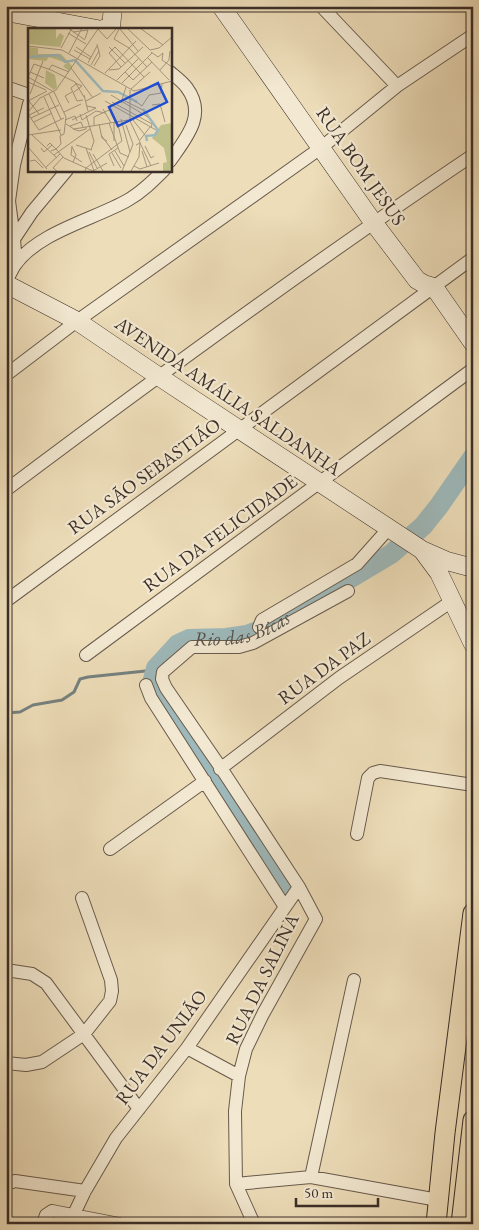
<svg xmlns="http://www.w3.org/2000/svg" width="479" height="1230" font-family="'EB Garamond',serif">
<style>
.lines{fill:none;stroke-linecap:round;stroke-linejoin:round}
.stream{stroke:#768180;stroke-width:3}
.river{stroke:#9eb9bb;stroke-width:20}
.street-casing{stroke:#685a4c;stroke-width:14}
.secondary-casing{stroke:#3b2e28;stroke-width:19}
.primary-casing{stroke:#3b2e28;stroke-width:21}
.street{stroke:#f3e9d2;stroke-width:12}
.secondary{stroke:#f3e9d2;stroke-width:18}
.primary{stroke:#edddb9;stroke-width:19}
.labels{text-anchor:middle;dominant-baseline:central;stroke-width:4.5;stroke-linejoin:round;paint-order:stroke}
.street-label{font-size:19px;fill:#3b2e28;stroke:#f3e9d2}
.water-label{font-size:20px;font-style:italic;fill:#54514d;stroke:#f3e9d2}
.inset-river{fill:none;stroke:#9eb9bb;stroke-width:2.5}
.inset-road{fill:none;stroke:#a6977f;stroke-width:1}
.view{fill:#1d4ed8;fill-opacity:0.15;stroke:#1d4ed8;stroke-width:2.5}
.inset-edge{fill:none;stroke:#3b2e28;stroke-width:2.5}
</style>
<rect width="100%" height="100%" fill="#edddb9"/>
<filter id="stains"><feTurbulence type="fractalNoise" baseFrequency=".004" numOctaves="4"/><feColorMatrix values="0 0 0 0 .2 0 0 0 0 .09 0 0 0 0 .02 0 0 0 .5 -.17"/></filter>
<radialGradient id="worn" r=".72"><stop offset=".6" stop-color="#630" stop-opacity="0"/><stop offset="1" stop-color="#630" stop-opacity=".3"/></radialGradient>
<g class="lines">
<path class="stream" d="M465,469L473,473
M6,713L20,712L33,705L62,700L74,692L80,679L88,677L155,670"/>
<path class="river" id="s1" d="M283,886L152,683L156,668L178,644L189,639L226,638L247,635L269,627L391,554L423,526L439,506L473,457"/>
<defs>
<path id="street" d="M321,6L397,86
M170,72C176,77 183,82 187,88C207,115 186,138 170,161
M6,87L29,95
M14,239L9,201L14,165L29,104
M16,264L14,239L32,212L67,170
M6,282C9,276 12,270 15,265C38,232 95,219 128,200C142,192 153,181 164,170
M6,375L77,321L322,147L397,86L473,35
M6,490C159,375 314,262 473,155
M6,601L473,258
M259,627L262,620L357,564L389,528
M86,655L473,369
M146,685L151,698L285,907
M220,769L339,678L452,601
M357,834L368,778L373,773L380,771L473,785
M110,849L205,781
M6,970L32,974L46,983L139,1109
M187,1048L239,1076
M6,1063L26,1065L42,1062L84,1034L110,1001L112,991L111,980L82,898
M311,1177L354,980
M6,1184L15,1181L85,1191
M236,1184L311,1177L438,1200
M74,1214L85,1191L116,1138L187,1048L299,887
M43,1224L46,1215L52,1211L119,1224
M254,1224L236,1184L235,1111L239,1076L246,1049L263,1014L316,919L299,887L221,768L166,688L162,679L163,672L192,647H239L253,643L348,591"/>
<path id="secondary" d="M221,6L373,222L417,280L424,284L434,287L473,343
M6,12L97,29
M103,29L111,28L113,6
M6,284L77,321L158,376L422,550L447,561L473,568
M422,550L439,573L473,644"/>
<path id="primary" d="M436,1224L445,1133L473,913
M461,1224L473,1120"/>
</defs>
<use href="#street" class="street-casing"/>
<use href="#secondary" class="secondary-casing"/>
<use href="#primary" class="primary-casing"/>
<use href="#street" class="street"/>
<use href="#secondary" class="secondary"/>
<use href="#primary" class="primary"/>
</g>
<g class="labels">
<g class="street-label">
<text transform="translate(361 166) rotate(55)">RUA BOM JESUS</text>
<text transform="translate(228 396) rotate(34)">AVENIDA AMÁLIA SALDANHA</text>
<text transform="translate(144 476) rotate(-36)">RUA SÃO SEBASTIÃO</text>
<text transform="translate(220 533) rotate(-36)">RUA DA FELICIDADE</text>
<text transform="translate(324 668) rotate(-36)">RUA DA PAZ</text>
<text transform="translate(262 979) rotate(-64)">RUA DA SALINA</text>
<text transform="translate(161 1047) rotate(-53)">RUA DA UNIÃO</text>
</g>
<g class="water-label">
<text stroke="none"><textPath href="#s1" startOffset="356">Rio das Bicas</textPath></text>
</g>
</g>
<g transform="translate(28 28)">
<rect width="144" height="144" fill="#edddb9"/>
<path d="M0,0H28V11L32,5L36,8L32,19L1,16ZM0,19L10,20V26H33L44,38L41,43L35,38L39,35L21,29L18,33L0,31ZM18,42L27,47L29,59L26,62L17,55ZM144,95V143H135V135L139,134L136,120L124,110L133,97Z" fill="#bfbf8a"/>
<path class="inset-river" d="M0,29L30,27L37,34L47,32L75,63L90,64L109,74M115,81L130,102L127,107L118,108L119,113"/>
<path class="inset-road" d="M40,0L57,12M99,0L122,22L131,20L144,9M112,0L135,17M70,1L79,11L88,1M91,1L86,11L101,20L119,39M92,1L110,23M45,4L60,2L57,11M40,5L58,16M0,18L34,22L106,63L144,53M48,19L63,29M81,19L97,35M33,20L44,0M46,22L62,31M123,24L130,29L135,25L134,32L144,39M41,25L54,0M120,30L141,52M60,35L69,18M63,37L71,23M66,38L72,28L69,16M93,39L81,25L87,19L116,49M43,40L65,70M21,41L24,37L41,44M81,42L91,41L115,19M132,42L141,32L142,23M2,44L16,50M97,44L105,52L124,34M77,45L108,13M0,49L6,36L23,42L47,54L56,69M0,49L26,64L38,89L36,106L32,108L33,116L28,121L36,130L58,140L57,143M89,52L111,30M0,54L18,62M94,55L124,25M48,56L43,60L49,73L55,72M103,61L122,44M102,62V93L112,114L111,129L103,143M46,64L54,58L47,55M2,66L15,33M21,66L33,91M56,67L60,83M83,67L120,89M16,69L33,107M12,70L28,62L70,1M95,72L115,82M0,73L19,63M1,73L11,86M58,73L73,65M77,73L128,102M107,73L114,78L121,67L133,65L134,56M84,74L124,96L123,100M41,75L37,68L44,64M93,75L98,59M124,77L132,76L137,94M75,81L83,95M0,84L12,70M36,84L53,76M0,86L11,102M52,86L54,92L68,83L77,85M1,87L16,80M58,87L66,113L63,122M3,90L31,77M93,91L102,124L94,143M37,92L47,88L49,93M44,92L68,80L59,78M105,92L117,107M6,94L24,85M86,94V113M81,95L92,125L101,129M38,96L46,101L100,92M71,96L74,110L79,113M66,97V89L81,82M98,97L105,116L102,124M42,98L53,94L55,99M45,101L51,103L58,101V99M11,102L36,90M0,107L33,102M4,107L29,130M73,107L84,122M112,112L122,99M48,117L64,122M108,117L112,115L123,138M19,118L22,115L28,121L23,123M44,118L43,127L54,134M117,118L123,130L126,128M0,119L19,141M44,119L48,127L45,134M13,120L16,124L24,117M58,120L66,143M87,123L96,138M114,123L119,139M61,124L69,140M84,125L93,140M65,126L75,143M26,127L62,101M2,133L7,132L15,140M79,135L65,143L58,140L94,113L89,93M86,138L81,126L90,120M106,138L112,141L131,135M17,140L32,126M29,143L25,140L35,129"/>
<path class="view" d="M130,55L139,74L90,98L81,79Z"/>
<rect width="144" height="144" class="inset-edge"/>
</g>
<rect width="479" height="1230" fill="none" stroke="#edddb9" stroke-width="25"/>
<rect x="8" y="8" width="464" height="1215" fill="none" stroke="#3b2e28" stroke-width="2.5"/>
<rect x="12" y="12" width="454" height="1205" fill="none" stroke="#3b2e28"/>
<path d="M296 1198v8h82v-8" fill="none" stroke="#3b2e28" stroke-width="2.5"/>
<text x="304" y="1198" font-size="15" fill="#3b2e28" stroke="#f3e9d2" stroke-width="4" paint-order="stroke">50 m</text>
<rect width="100%" height="100%" filter="url(#stains)"/>
<rect width="100%" height="100%" fill="url(#worn)"/>
</svg>
